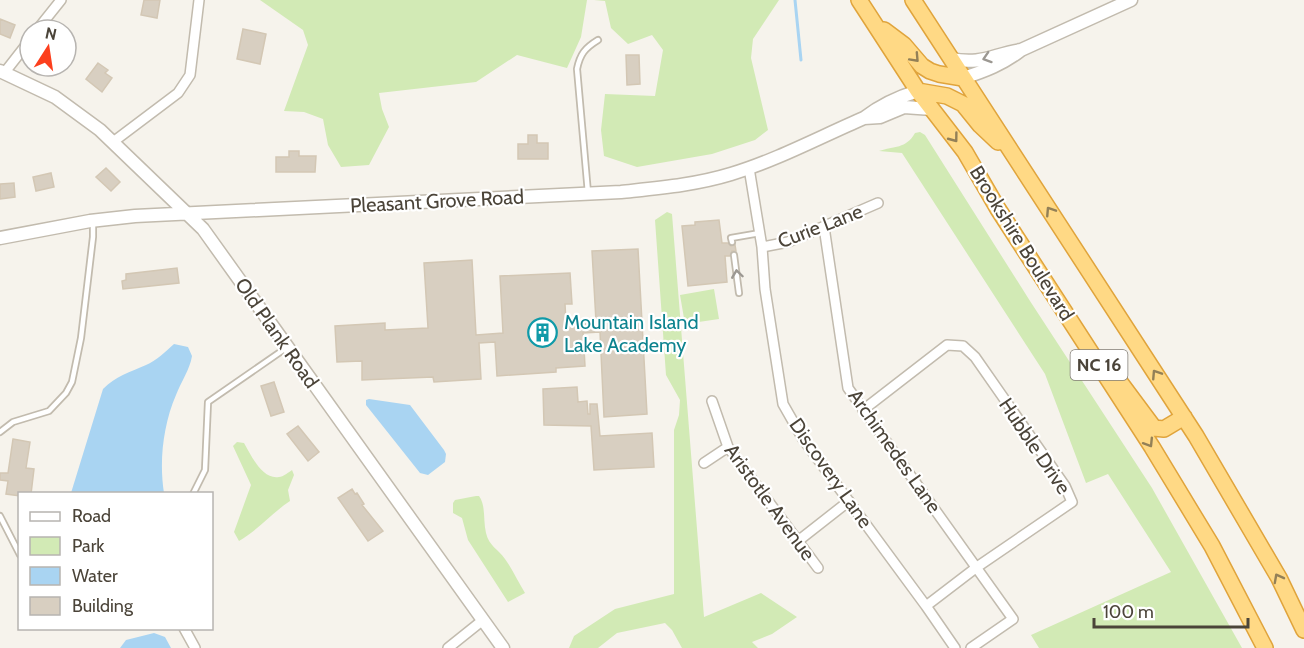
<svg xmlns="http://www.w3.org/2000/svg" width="1304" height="648" font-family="Cabin,sans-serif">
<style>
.green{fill:#d2eab5}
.water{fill:#a9d4f2}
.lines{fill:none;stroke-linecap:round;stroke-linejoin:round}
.stream{stroke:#a9d4f2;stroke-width:3}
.building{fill:#d8cfc1;stroke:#d3c7b4;stroke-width:1.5}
.service-casing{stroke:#c2bbae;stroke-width:8}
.minor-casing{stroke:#c2bbae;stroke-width:12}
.tertiary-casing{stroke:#c2bbae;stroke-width:15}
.trunk-casing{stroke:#e0a43c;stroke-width:18}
.service{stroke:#fff;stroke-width:4.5}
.minor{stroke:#fff;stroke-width:9}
.tertiary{stroke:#fff;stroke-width:12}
.trunk{stroke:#ffd985;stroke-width:15}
.oneway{stroke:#938057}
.oneway2{stroke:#9c9892}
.labels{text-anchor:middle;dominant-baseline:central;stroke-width:4.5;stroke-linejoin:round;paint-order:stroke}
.shield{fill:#fff;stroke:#817c74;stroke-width:1.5}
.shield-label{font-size:18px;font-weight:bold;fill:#4b4439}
.street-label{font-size:20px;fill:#4b4439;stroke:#fff}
.culture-label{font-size:20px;fill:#0d838f;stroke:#fff;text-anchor:start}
</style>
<rect width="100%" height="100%" fill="#f6f3ec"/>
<path class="green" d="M260,0H587L581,37L567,68L517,55L476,82L379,93L382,109L389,127L369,165L341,167L328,145L323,119L304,112L284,111L308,45L303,30Z
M594,0H779L753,39L751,58L768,130L755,140L712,154L637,167L604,156L601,130L605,94L655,96L663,50L652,35L628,44L611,28L605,1Z
M920,132L925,135L1030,301L1152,488L1242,648H1039L1031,635L1171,572L1108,474L1086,483L1045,374L902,153L879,151C894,146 906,149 915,133Z
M667,212L672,214L704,617L761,593L797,617L772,634L752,642L758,648H682L672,630L665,623L617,633L598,648H569L574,636L615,609L674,594V430L679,415L680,400L666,375L655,220Z
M714,289L719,319L685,324L680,295Z
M237,442L244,443C251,455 262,480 279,477C283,477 289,472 292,470L294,475L288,490L290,501C272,513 258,530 239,541L234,532L251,485L233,446Z
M476,496H479C486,505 483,521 486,533C489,546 498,549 505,559C513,570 518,582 525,593L508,602L468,540L462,518L453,513V503L455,500Z"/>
<path class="water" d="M174,344L188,347L192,356C190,369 181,382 176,395C163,425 159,462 164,493H71L103,389C116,376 130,372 146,365C156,361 166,351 174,344Z
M369,399L410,405L444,450L446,454L445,462L428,475L420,473L366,405V400Z
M154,633L165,637L171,648H120L126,640Z"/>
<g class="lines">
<path class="stream" d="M795,0L801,60"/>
</g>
<path class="building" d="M144,0H160L157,18L141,15Z
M0,19L15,25L10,38L0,34Z
M243,29L266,34L260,64L237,59Z
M626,55H639L640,84L627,85Z
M98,63L108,70L105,73L112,78L102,92L86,79Z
M528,135H537V143H548V159H518V144H528Z
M289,151H299V156H316L315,172H276V157H289Z
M106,168L120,182L111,191L96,177Z
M51,173L54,187L36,191L33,177Z
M14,183L15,197L0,199V184Z
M719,220L722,243H728L731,246L735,245L736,251H732L730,256H725L727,282L688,286L682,226L695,225V222Z
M638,249L647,414L604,417L600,332L583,333L585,366L556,368V372L497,376L495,342L479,343L481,379L434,382L433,377L362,380V361L337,362L335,326L385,323V330L428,328L424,263L472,260L476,335L503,333L500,276L570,273L572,304H565L566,323L596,321L592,251Z
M177,268L179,283L123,289L122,281L126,280V274Z
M274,382L284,412L271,416L261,386Z
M577,387L578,402L587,401L588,414H590V404H597L600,436L652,433L654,467L594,470L591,426L544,425L543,389Z
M298,426L319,452L308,461L287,434Z
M13,439L30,442L26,468L34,469L31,494H20V496L6,494L8,481L0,480V473H8Z
M352,489L355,494L357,493L364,504L362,505L383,531L368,541L338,498Z"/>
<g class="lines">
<defs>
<path id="service" d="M588,193L577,69C580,54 585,48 598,40
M732,242L731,238L760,233
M734,255L739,293
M0,432L13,422L49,411L66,393L72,382L81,338L93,237V223
M193,494L205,470L208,402L286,348
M0,516L20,555"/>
<path id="minor" d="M37,30L61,0
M5,72L30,40
M113,142L178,93L190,75L199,0
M749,168L762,247L765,289L783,404L803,439L926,606L955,648
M824,227L848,388L1013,619L971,648
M762,247L788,242L878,203
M712,401L728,447L818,568
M863,410L947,345L963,346L975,357L1065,486L1072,502L977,567L926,606
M704,463L728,447
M798,541L849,501
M184,628L195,648
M448,648L483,620"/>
<path id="tertiary" d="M1021,50L1131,0
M951,59C982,65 991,55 1021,50C1003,64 985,71 963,78
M0,71L55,97L100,130L203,229L503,648
M918,91C898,97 881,105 864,118L880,117L904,107L932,109
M0,238L90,221L135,216L621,192C658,188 695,185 731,174C777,160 820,137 864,118"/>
<path id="trunk" d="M859,0L918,91L965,152L998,209L1152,447L1212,546L1265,648
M913,0L1196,436L1279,578L1304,630
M884,30L904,45L922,66L930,71L939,74L963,78
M918,91L947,96L963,104L980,125L998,142
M1119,381L1154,428L1164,429L1184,417"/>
</defs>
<use href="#service" class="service-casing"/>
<use href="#minor" class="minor-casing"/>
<use href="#tertiary" class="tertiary-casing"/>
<use href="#trunk" class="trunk-casing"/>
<use href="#service" class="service"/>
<use href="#minor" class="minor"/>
<use href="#tertiary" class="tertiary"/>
<use href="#trunk" class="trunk"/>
</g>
<defs><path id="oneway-chevron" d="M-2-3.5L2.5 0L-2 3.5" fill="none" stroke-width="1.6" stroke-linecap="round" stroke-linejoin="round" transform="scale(1.5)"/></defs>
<g class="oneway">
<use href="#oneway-chevron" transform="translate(915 58) rotate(47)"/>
<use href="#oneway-chevron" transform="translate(954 138) rotate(53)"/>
<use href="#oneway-chevron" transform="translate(1050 211) rotate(-123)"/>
<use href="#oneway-chevron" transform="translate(1156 374) rotate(-123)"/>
<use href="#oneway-chevron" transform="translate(1149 443) rotate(58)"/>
<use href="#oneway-chevron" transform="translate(1278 578) rotate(-118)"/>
</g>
<g class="oneway2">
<use href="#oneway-chevron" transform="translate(987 58) rotate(162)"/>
<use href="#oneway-chevron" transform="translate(737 274) rotate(-98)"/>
</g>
<defs>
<symbol id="building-ring" viewBox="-11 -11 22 22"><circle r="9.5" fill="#fff" stroke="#0f9aa8" stroke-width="1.5"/><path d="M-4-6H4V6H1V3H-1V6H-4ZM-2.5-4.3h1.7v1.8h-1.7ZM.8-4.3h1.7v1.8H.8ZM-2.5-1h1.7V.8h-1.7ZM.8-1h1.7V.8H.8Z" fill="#0f9aa8"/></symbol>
</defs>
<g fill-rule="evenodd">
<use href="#building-ring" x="526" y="316" width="33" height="33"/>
</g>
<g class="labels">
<rect class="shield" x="1070.5" y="350" width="57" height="30" rx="4.5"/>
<g class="shield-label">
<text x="1099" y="365">NC 16</text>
</g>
<g class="street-label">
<text transform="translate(437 201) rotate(-3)">Pleasant Grove Road</text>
<text transform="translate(820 226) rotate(-21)">Curie Lane</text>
<text transform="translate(1022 243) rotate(58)">Brookshire Boulevard</text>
<text transform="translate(277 333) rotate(55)">Old Plank Road</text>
<text transform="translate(1035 446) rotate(56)">Hubble Drive</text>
<text transform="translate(895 451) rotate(55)">Archimedes Lane</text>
<text transform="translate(831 473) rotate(55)">Discovery Lane</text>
<text transform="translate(770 502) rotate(54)">Aristotle Avenue</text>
</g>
<g class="culture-label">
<text x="564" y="322">Mountain Island<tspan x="564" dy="23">Lake Academy</tspan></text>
</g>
</g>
<rect x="18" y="492" width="195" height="138" fill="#ffffff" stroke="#b7b4b0" stroke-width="1.5"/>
<rect x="30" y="512" width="30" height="9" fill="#ffffff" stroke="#b7b4b0" stroke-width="1.5"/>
<text x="72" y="522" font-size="18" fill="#4b4439">Road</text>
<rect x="30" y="537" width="30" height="18" fill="#d2eab5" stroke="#b7b4b0" stroke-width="1.5"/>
<text x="72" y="552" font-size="18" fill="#4b4439">Park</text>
<rect x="30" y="567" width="30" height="18" fill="#a9d4f2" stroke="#b7b4b0" stroke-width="1.5"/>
<text x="72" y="582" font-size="18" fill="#4b4439">Water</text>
<rect x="30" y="597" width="30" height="18" fill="#d8cfc1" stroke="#b7b4b0" stroke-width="1.5"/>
<text x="72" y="612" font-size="18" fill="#4b4439">Building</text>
<g transform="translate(48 48) rotate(12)"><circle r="28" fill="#ffffff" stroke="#b7b4b0" stroke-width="1.5"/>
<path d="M0-4.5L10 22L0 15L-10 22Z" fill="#fc3f1d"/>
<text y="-9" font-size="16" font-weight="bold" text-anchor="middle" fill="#4b4439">N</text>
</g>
<path d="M1094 618v9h154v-9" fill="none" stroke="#4b4439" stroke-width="3"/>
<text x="1103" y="618" font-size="18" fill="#4b4439" stroke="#ffffff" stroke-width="4.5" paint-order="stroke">100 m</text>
</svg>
